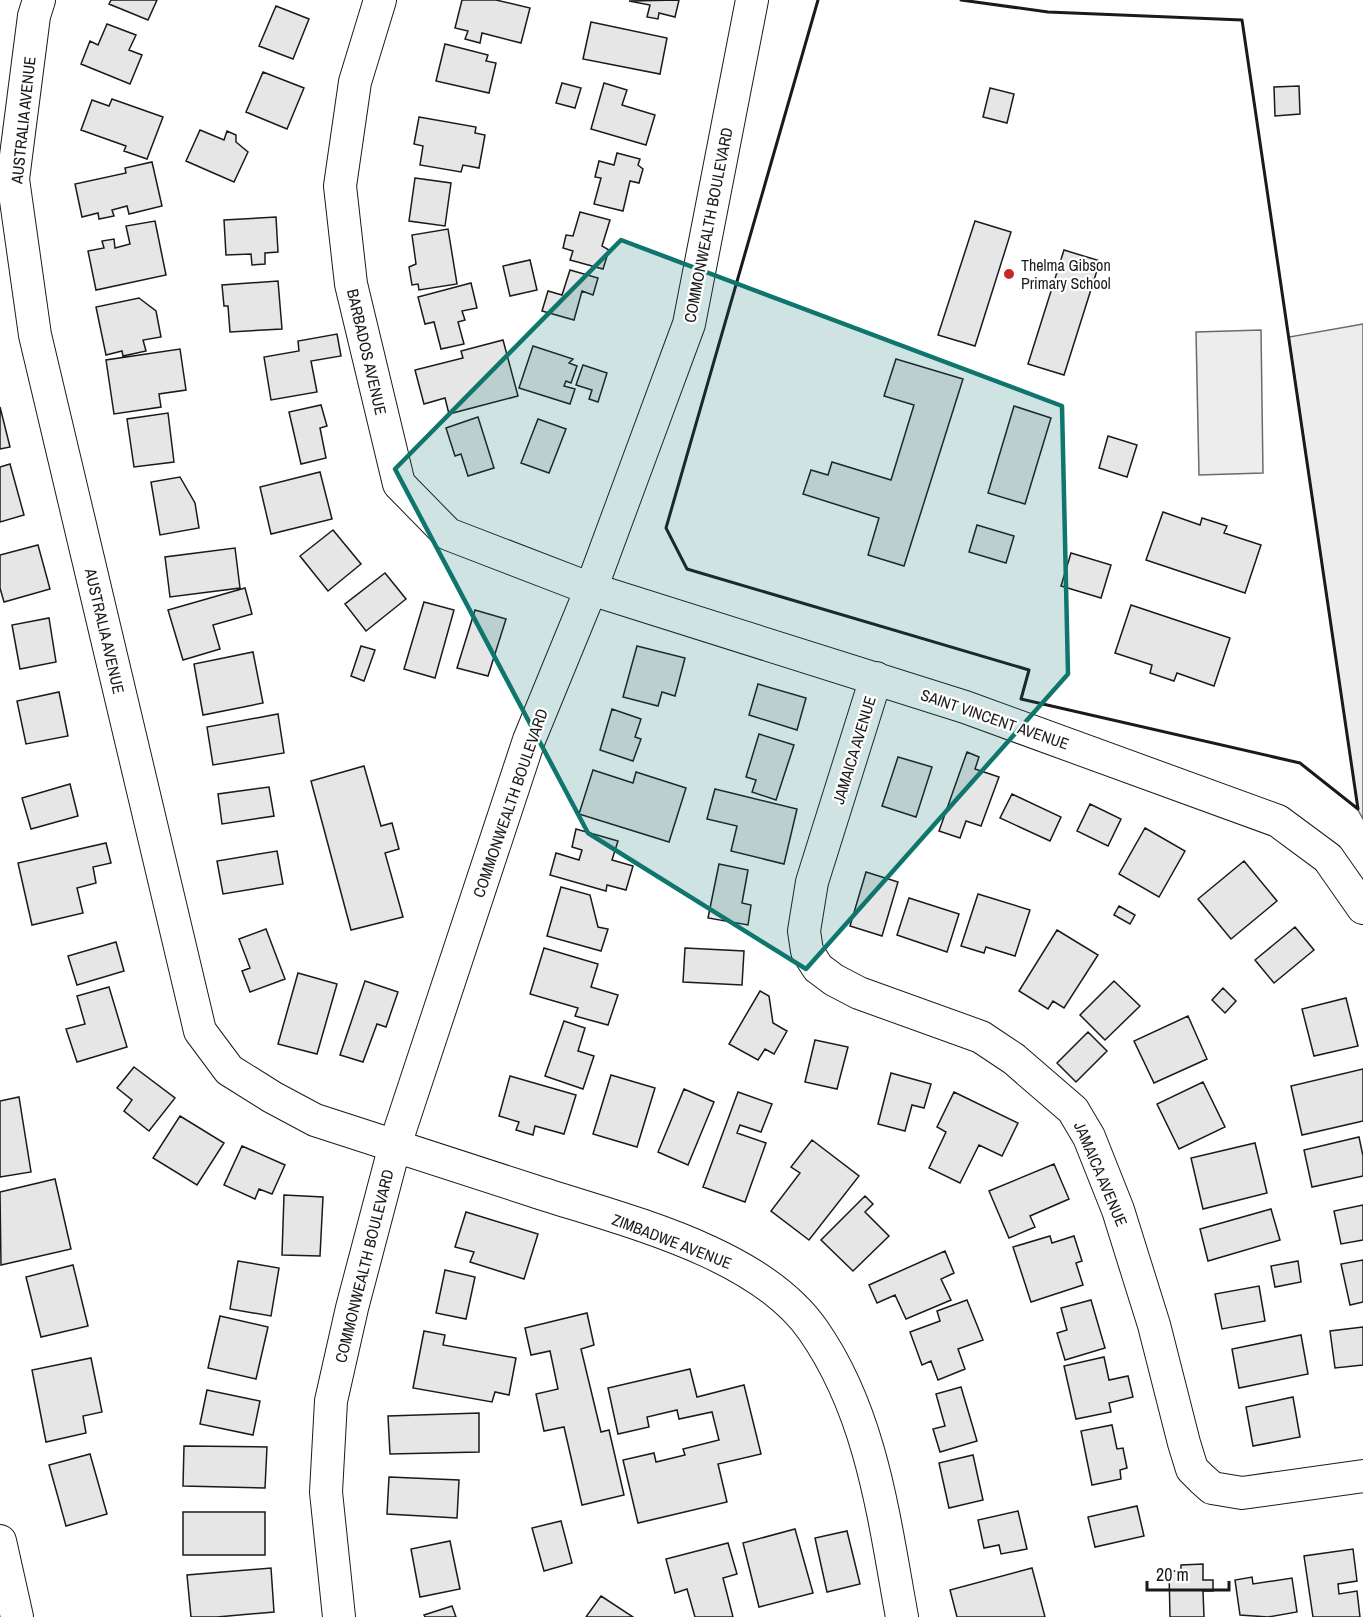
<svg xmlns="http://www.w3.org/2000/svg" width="1363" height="1617" font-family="'Archivo Narrow',sans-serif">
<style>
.green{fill:#ededed;stroke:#6a6a6a;stroke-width:1.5}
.building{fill:#e6e6e6;stroke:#1a1a1a;stroke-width:1.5}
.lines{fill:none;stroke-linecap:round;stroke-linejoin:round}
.minor-casing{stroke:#1a1a1a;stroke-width:34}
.minor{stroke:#fff;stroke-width:32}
.wall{stroke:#1a1a1a;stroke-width:3}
.marked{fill:#0f766e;fill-opacity:0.2;stroke:#0f766e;stroke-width:4.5;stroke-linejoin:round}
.poi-dot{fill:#c62828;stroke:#fff;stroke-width:2}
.labels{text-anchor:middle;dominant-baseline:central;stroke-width:4.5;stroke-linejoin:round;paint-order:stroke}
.street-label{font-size:16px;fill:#1a1a1a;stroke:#fff}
.poi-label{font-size:16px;fill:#1a1a1a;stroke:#fff;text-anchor:start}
</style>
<rect width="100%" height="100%" fill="#fff"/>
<path class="green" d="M1363,324V819L1358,810L1289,337Z
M1261,330L1263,473L1199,475L1196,332Z"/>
<path class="building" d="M111,0H157L148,20L109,4Z
M462,0H496L530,8L521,43L482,33L480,43L465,39L468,31L455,28Z
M679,0L675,17L659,13L658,19L647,17L650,5L629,1Z
M276,6L309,19L293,59L259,46Z
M591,22L667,38L660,74L583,59Z
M107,24L136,35L129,50L142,55L130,84L81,64L90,41L98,45Z
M445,44L488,55L486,61L496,63L489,93L436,81Z
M263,72L304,88L287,129L246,112Z
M562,83L581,88L575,108L556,103Z
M604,83L627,90L622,105L655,115L646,145L591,129Z
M1299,86L1300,114L1275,116L1274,87Z
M990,88L1014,94L1007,123L983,117Z
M112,99L163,117L147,159L124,151L126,146L81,130L92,100L109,106Z
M419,117L476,127L475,133L485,135L479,168L463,165L461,172L420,165L423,146L414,144Z
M200,130L224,140L227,131L236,135V142L248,152L234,182L186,161Z
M617,153L640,159L638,165L643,169L639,183L630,181L623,211L594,204L601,178L595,177L599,161L614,165Z
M152,162L162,206L129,214L127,206L112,210L114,216L99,219L98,213L82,217L75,184L126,173L125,168Z
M415,178L451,183L445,226L409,221Z
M580,212L610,220L602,246L609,250L603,269L570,260L573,251L563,248L566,235L573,236Z
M276,217L278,252L265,253V264L252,265L251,254L226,255L224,220Z
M155,221L166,275L96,290L88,251L104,248L102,241L114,239L115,248L130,244L126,226Z
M975,221L1011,232L975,346L938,335Z
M448,229L457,284L419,290L418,284L412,285L409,267L416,264L412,235Z
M1064,250L1100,261L1064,375L1028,364Z
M530,260L537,290L510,296L503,266Z
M570,270L598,278L593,295L582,291L574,320L542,311L548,291L562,295Z
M278,281L282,329L230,332L228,306H224L222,285Z
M471,283L477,308L462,311L465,320L458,322L464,344L441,349L434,322L425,324L418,297Z
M139,298L156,311L161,337L143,340L146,351L123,356L122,351L106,355L96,307Z
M337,334L341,356L311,361L317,392L271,400L264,357L299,351L298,341Z
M503,340L518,396L449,414L445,398L424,404L415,370L463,358L461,351Z
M533,346L573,359L569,363L577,366L571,383L566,381L564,386L575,389L570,404L519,388Z
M180,349L186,390L159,394L161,407L114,414L106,360Z
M896,359L963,379L904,566L868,555L879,518L803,494L811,470L828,475L832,462L891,480L914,405L884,396Z
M583,365L607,373L598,402L589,399L592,390L576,385Z
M321,405L327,426L320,428L326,458L301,464L289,412Z
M1014,406L1051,418L1025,504L988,493Z
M0,407L10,447L0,449Z
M168,413L174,462L134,467L127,419Z
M478,417L494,468L468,476L461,454L455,456L446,428Z
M538,419L566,429L549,473L521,463Z
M1108,436L1137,445L1127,477L1099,468Z
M10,464L24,515L0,522V467Z
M320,472L332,519L271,534L260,487Z
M180,477L195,503L199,528L160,535L151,482Z
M1163,512L1200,525L1202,518L1227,526L1224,533L1261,545L1245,593L1146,560Z
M977,525L1014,536L1006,563L969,552Z
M333,530L361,564L328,591L300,556Z
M38,545L50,589L4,602L0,588V555Z
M235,548L240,588L170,597L165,557Z
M1071,553L1111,565L1101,598L1061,586Z
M385,573L406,599L366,631L345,604Z
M245,588L252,614L213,625L220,649L183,660L168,610Z
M424,602L454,610L435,678L404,669Z
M1131,605L1230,638L1214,686L1177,673L1174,681L1150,673L1152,665L1115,653Z
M475,610L506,619L488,676L457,668Z
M49,618L56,662L20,669L12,625Z
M361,646L375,650L364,681L351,676Z
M637,646L685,658L675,696L662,692L658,706L623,697Z
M253,652L263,703L203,715L194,664Z
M758,684L806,698L797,730L749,715Z
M59,692L68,736L26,744L17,701Z
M612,709L641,719L635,737L641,739L633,761L600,750Z
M278,714L284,753L213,765L207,727Z
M759,734L794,745L776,800L752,792L756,780L746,777Z
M967,752L979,757L975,769L999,777L981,826L966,821L960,838L939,831Z
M898,757L932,767L916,817L882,806Z
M364,766L381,826L392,823L399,849L385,853L403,917L351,930L311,781Z
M593,770L633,783L636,772L686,788L669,842L579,814Z
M70,784L78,816L31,829L22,798Z
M269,787L274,816L222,824L218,794Z
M715,789L797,809L784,864L731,851L737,826L707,819Z
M1012,794L1061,817L1050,841L1000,818Z
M1090,804L1121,819L1108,846L1077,831Z
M1145,828L1185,851L1159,897L1119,874Z
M576,829L618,841L612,860L633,866L626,890L607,885L606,891L550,875L556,853L579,860L582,850L572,847Z
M106,843L111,863L93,867L96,883L77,888L83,913L32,925L18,863Z
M277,851L283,884L223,894L217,861Z
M1244,861L1277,901L1231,939L1198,899Z
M719,864L748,870L742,903L751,905L748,925L708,918Z
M866,872L898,882L882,936L850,926Z
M561,887L590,895L598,927L608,929L601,951L547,936Z
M978,894L1030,910L1015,956L986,947L984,953L961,946Z
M909,898L959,914L947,952L897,935Z
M1119,906L1135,915L1130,924L1114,915Z
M1295,927L1314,950L1274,983L1255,960Z
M266,929L285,979L250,992L242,971L250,968L239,939Z
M1057,930L1098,955L1064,1008L1053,1001L1048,1009L1019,991Z
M116,942L124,971L77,985L68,956Z
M544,948L598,964L591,987L618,995L608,1025L575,1016L578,1008L530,994Z
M685,948L744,951L742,985L683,982Z
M298,973L337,984L317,1054L278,1044Z
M365,981L398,992L386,1027L377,1024L363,1062L340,1055Z
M1114,981L1140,1006L1105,1040L1080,1015Z
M109,987L127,1047L77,1062L66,1029L85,1024L77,996Z
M1223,988L1236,1001L1225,1013L1212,1000Z
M760,991L769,996L773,1023L787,1031L774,1054L765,1049L758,1060L729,1044Z
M1346,998L1358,1046L1314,1056L1302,1009Z
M1188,1016L1207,1059L1154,1083L1134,1041Z
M564,1021L585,1028L578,1051L594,1056L583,1089L545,1076Z
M1088,1032L1107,1051L1076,1082L1057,1063Z
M815,1040L848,1047L837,1089L805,1082Z
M134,1067L175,1098L149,1131L124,1111L132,1100L117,1088Z
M1363,1069V1121L1302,1135L1291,1086Z
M891,1073L931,1084L924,1108L912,1105L905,1131L878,1124Z
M611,1075L655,1088L637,1147L593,1134Z
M510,1076L576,1095L564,1134L535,1126L533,1135L516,1130L519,1122L499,1116Z
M1203,1082L1225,1127L1179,1149L1157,1104Z
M684,1089L714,1102L688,1165L658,1152Z
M738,1092L772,1104L761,1132L740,1125L737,1133L766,1143L745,1202L703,1187Z
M954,1092L1018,1123L1002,1156L979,1145L960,1183L929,1168L946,1132L937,1127Z
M19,1097L31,1172L0,1177V1101Z
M180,1116L224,1143L197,1185L153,1158Z
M1359,1137L1363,1156V1176L1312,1187L1304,1150Z
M812,1140L859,1176L809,1240L771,1211L800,1173L791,1167Z
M1255,1143L1267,1193L1203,1209L1191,1158Z
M242,1146L285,1165L272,1194L259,1189L255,1199L224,1185Z
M1054,1164L1069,1199L1030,1216L1035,1227L1009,1238L989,1191Z
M55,1179L71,1249L1,1265L0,1192Z
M284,1195L323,1197L320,1256L282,1255Z
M865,1196L873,1204L865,1212L889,1236L853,1271L821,1240Z
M1363,1205V1240L1341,1244L1334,1211Z
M1271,1209L1280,1240L1208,1261L1200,1229Z
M466,1212L538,1234L524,1279L470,1262L474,1252L455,1247Z
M1050,1236L1052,1243L1074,1236L1082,1261L1076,1263L1083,1285L1031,1302L1013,1247Z
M945,1251L954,1273L941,1279L951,1300L906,1319L895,1295L877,1303L869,1285Z
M1363,1260V1302L1350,1305L1341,1264Z
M238,1261L279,1268L271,1316L230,1309Z
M1298,1261L1301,1282L1275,1287L1271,1266Z
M73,1265L88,1326L41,1337L26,1277Z
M445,1270L475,1277L466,1319L436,1313Z
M1259,1286L1265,1321L1222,1329L1215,1294Z
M967,1300L983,1340L958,1349L965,1369L938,1380L931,1361L922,1365L910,1332L940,1321L937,1311Z
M1091,1300L1105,1348L1065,1360L1057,1333L1067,1330L1061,1308Z
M587,1313L594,1345L581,1349L601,1432L609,1430L624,1495L582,1505L564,1427L544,1431L536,1394L558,1389L550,1351L531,1355L525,1328Z
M220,1316L268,1327L256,1379L208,1368Z
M1363,1327V1365L1335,1368L1330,1331Z
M424,1331L445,1335L443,1345L516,1358L509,1395L495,1392L492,1402L413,1388Z
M1301,1335L1308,1374L1239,1388L1232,1349Z
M1104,1357L1109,1380L1128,1376L1133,1397L1109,1403L1111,1412L1076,1419L1064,1366Z
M91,1358L102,1412L83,1416L86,1433L46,1442L32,1370Z
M690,1369L697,1397L744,1385L761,1454L718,1464L727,1502L638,1523L623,1460L654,1453L656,1462L685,1455L683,1449L719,1440L712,1412L679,1419L677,1410L647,1417L649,1427L618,1434L608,1388Z
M961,1387L977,1441L940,1452L933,1429L945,1426L936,1394Z
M207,1390L260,1401L253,1435L200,1424Z
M1293,1397L1300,1437L1253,1446L1246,1407Z
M479,1413V1452L390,1454L388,1416Z
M1112,1425L1117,1449L1123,1448L1127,1468L1120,1470L1121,1479L1092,1485L1081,1431Z
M184,1446L267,1447L265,1488L183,1486Z
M90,1454L107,1514L66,1526L49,1465Z
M973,1455L983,1500L949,1508L939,1463Z
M389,1477L459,1480L457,1518L387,1514Z
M1137,1506L1144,1536L1095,1547L1088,1517Z
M1018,1511L1027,1549L1001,1554L999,1545L984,1548L978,1520Z
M183,1512H265V1555H183Z
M561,1521L572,1563L544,1571L532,1528Z
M795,1529L813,1593L759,1607L743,1543Z
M847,1531L860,1584L827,1592L815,1538Z
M450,1541L460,1589L420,1597L411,1549Z
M728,1543L737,1574L723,1578L733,1617H695L687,1589L675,1593L666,1559Z
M1353,1549L1357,1581L1338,1584L1339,1594L1357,1591L1360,1617H1313L1304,1556Z
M1203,1564V1580H1213V1591H1203L1204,1617H1170L1169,1571H1181V1565Z
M271,1568L274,1612L217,1617H191L187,1575Z
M1032,1568L1045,1617H957L950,1590Z
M1252,1577L1253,1584L1292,1578L1297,1612L1268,1617L1240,1615L1235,1580Z
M601,1596L633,1617H586Z
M452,1606L456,1617H425L424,1615Z"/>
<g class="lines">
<defs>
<path id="minor" d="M39,0L34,16L13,179L35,335L200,1031L229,1070L272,1097L315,1120C388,1143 461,1167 534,1191C622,1220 758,1251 813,1330C872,1414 884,1519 902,1617
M380,0L355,82L340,186L351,284L399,484L448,534L591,589L965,707L1278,821L1328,858L1363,908
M876,678L812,882L804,931L807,951L818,968L834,980L859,993L981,1037L1014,1059L1073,1110L1089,1137L1118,1210L1154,1325L1184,1443L1192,1469L1202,1479L1212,1488L1242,1493L1363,1476
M0,1541L17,1617
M339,1617L326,1492L331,1401L352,1308L395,1145L529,740L591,589L689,324L752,0"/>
</defs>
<use href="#minor" class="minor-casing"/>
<use href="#minor" class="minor"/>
<path class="wall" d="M818,0L666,528L687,569L1029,670L1021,699L1300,763L1358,809L1242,20L1048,12L961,0"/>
</g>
<path class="marked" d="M621,240L1062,406L1068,674L806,969L588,833L395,469Z"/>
<circle class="poi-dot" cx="1009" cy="274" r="6"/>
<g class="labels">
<g class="street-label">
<text transform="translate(23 120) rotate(-84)">AUSTRALIA AVENUE</text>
<text transform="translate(708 225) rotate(-79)">COMMONWEALTH BOULEVARD</text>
<text transform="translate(367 352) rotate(77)">BARBADOS AVENUE</text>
<text transform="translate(105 631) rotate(77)">AUSTRALIA AVENUE</text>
<text transform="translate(995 719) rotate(19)">SAINT VINCENT AVENUE</text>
<text transform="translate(854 750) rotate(-73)">JAMAICA AVENUE</text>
<text transform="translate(510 803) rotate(-71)">COMMONWEALTH BOULEVARD</text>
<text transform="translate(1101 1174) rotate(67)">JAMAICA AVENUE</text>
<text transform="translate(672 1241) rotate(21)">ZIMBADWE AVENUE</text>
<text transform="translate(364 1266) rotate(-76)">COMMONWEALTH BOULEVARD</text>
</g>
<g class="poi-label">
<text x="1021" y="265">Thelma Gibson<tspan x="1021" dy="18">Primary School</tspan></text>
</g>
</g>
<path d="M1147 1581v9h82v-9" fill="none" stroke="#1a1a1a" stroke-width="3"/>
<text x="1156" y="1581" font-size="18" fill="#1a1a1a" stroke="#ffffff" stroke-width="4.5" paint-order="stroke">20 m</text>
</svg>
